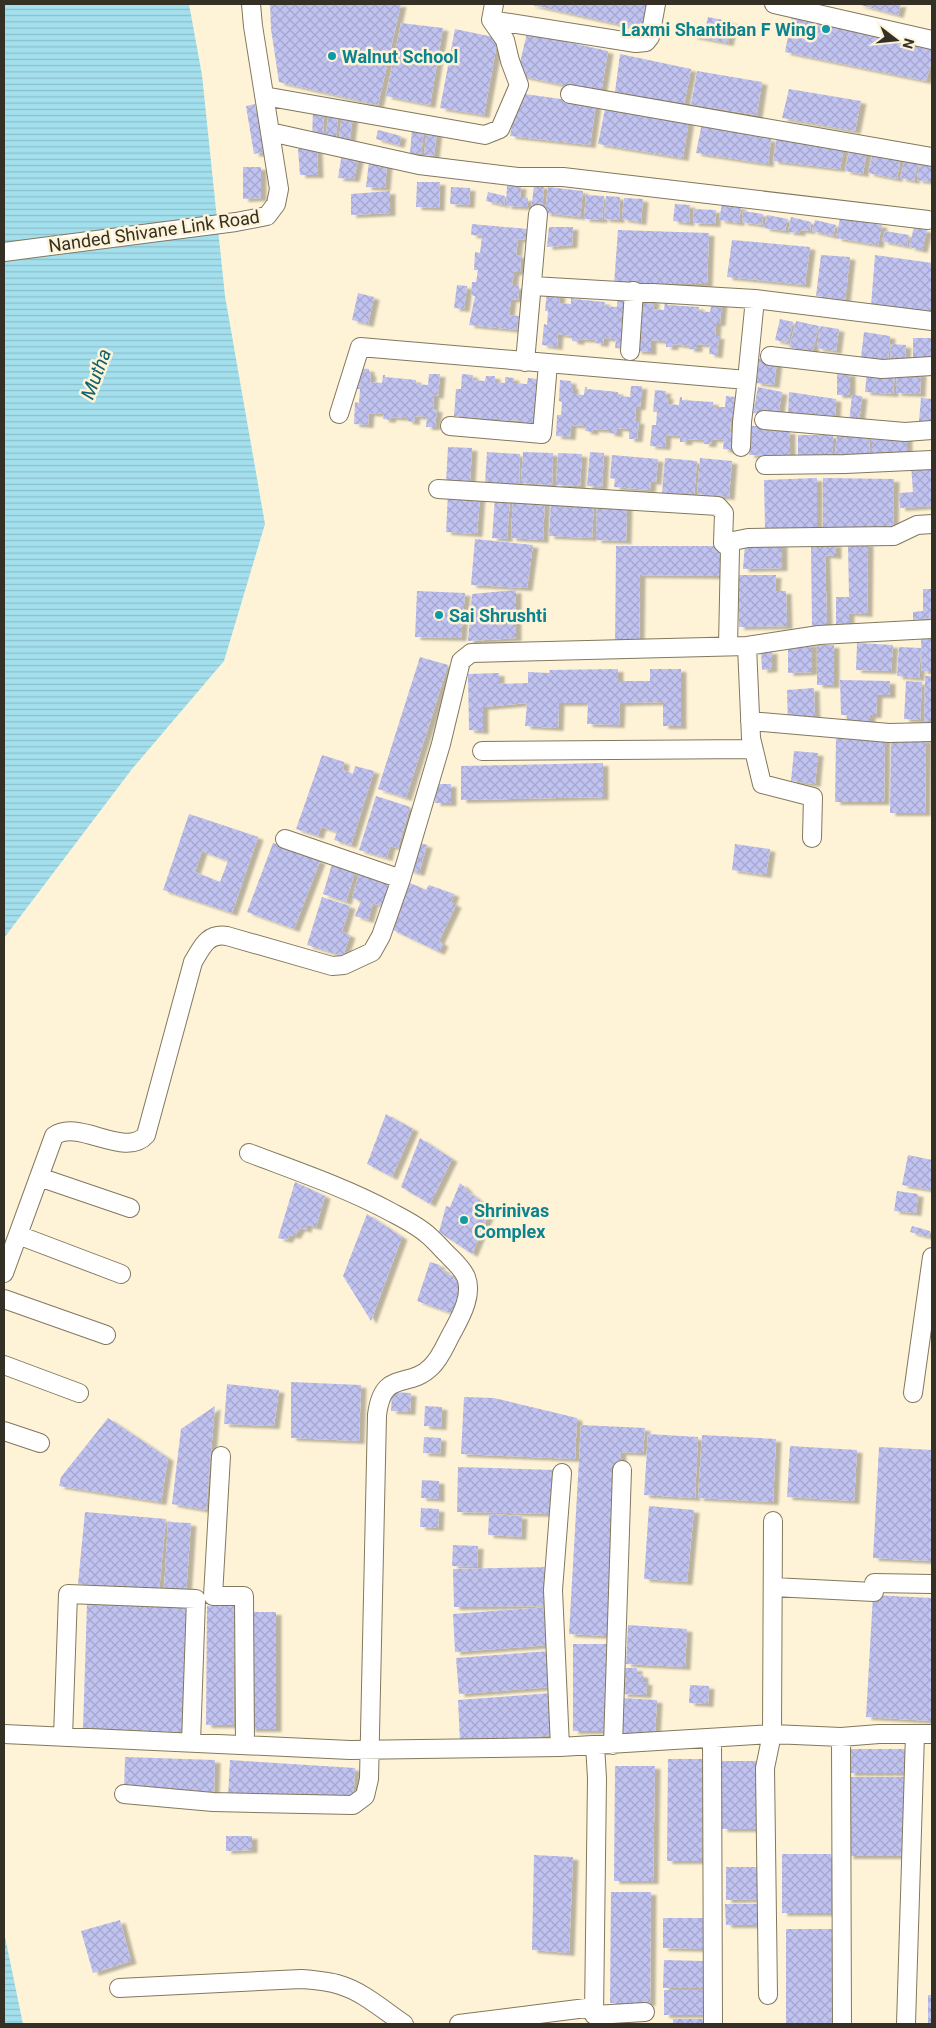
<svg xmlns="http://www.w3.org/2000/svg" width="936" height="2028" font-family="Roboto,sans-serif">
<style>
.water{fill:url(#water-rules)}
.building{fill:url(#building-cross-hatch);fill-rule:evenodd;filter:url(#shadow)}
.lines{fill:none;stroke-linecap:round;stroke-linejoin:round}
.minor-casing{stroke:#82785e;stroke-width:20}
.minor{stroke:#fff;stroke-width:18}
.culture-dot{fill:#0f9aa8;stroke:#fef3d7;stroke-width:2}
.labels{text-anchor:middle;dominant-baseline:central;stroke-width:5;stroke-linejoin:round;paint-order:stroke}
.culture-label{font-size:18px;font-weight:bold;fill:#0d838f;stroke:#fef3d7;text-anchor:start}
.street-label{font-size:18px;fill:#343025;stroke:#fef3d7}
.water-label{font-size:19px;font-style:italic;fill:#0e616f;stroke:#fef3d7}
</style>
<defs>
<pattern id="water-rules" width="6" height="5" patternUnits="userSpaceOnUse" patternTransform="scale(1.25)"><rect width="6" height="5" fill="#a3dfed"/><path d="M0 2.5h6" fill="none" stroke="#8dc0cb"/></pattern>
<pattern id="building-cross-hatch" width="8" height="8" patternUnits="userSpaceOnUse" patternTransform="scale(1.25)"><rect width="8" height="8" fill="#c0c2f0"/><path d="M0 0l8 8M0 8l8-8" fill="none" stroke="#a6a7ce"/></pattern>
<filter id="shadow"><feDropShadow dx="5.5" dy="3" stdDeviation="1" flood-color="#0004"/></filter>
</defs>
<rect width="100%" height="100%" fill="#fef3d7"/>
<path class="water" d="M4,4H189L202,75L225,296L265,524L224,661L132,769L4,938Z
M4,1932L23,2024H4Z"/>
<path class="building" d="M270,4H401L378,105L279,82L271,29Z
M528,4H651L644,30Z
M857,4H901L898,15Z
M793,11L932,47V60L926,81L785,52Z
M708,17L733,22L728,43L692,36L694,27L705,29Z
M401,23L443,28L430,105L386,96Z
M455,29L498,38L484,115L440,108Z
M527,33L608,51L601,93L517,75Z
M620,54L691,69L684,106L615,92Z
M697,71L762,82L757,115L691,105Z
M789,89L861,101L855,131L782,118Z
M518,93L596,104L590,145L510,136Z
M255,104L264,152L254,154L246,106Z
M606,104L689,119L683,158L598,144Z
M313,111L324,113L323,139L312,138Z
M329,113L338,114L336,140L325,139Z
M342,115L353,116L350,139H339Z
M702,123L764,133V138L771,139L768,164L696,153Z
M412,129L424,130L421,154H410Z
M378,130L401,136L399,145L376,139Z
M427,130L437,131L434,156L424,155Z
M777,136L844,148L840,169L773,161Z
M850,146L867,150L863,174L845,171Z
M298,149H317L318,175H300Z
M874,150L901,156L897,179L868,173Z
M342,153L359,155L354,179L338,178Z
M906,155L919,157L914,181L900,178Z
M920,157L932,159V182L917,180Z
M369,162L387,163L385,188L366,187Z
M243,167H261V198L243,199Z
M417,182H440L439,208L416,207Z
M534,185L544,186L542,212L531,211Z
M507,186H521L520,198H528V207L506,206Z
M451,187L470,188L469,205L450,204Z
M548,187L583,191L580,217L545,213Z
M390,191V213L351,215V194Z
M488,192L505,196L504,205L486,201Z
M586,195L604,196L602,220L584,219Z
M606,196L620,197L619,220L604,219Z
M624,198L643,199L641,222L622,219Z
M675,204L690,205L689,223L673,221Z
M722,204L741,207L739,223L719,220Z
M694,209L716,210L715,224L693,223Z
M743,211L763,214L762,225L742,222Z
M767,215L788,219L785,231L764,228Z
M791,217L811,222L810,231L800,230V233L788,232Z
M840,218L882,225L878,245L836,238Z
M815,220L836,225L833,236L812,231Z
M472,224L528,229L527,240L518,239L516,255H521L520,272H514L512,286H519L518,300L511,299L509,315L519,316L517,330L469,325L475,296L471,295L472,282H476L478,270H474L475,252L480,253L482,236L471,235Z
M549,227H573L572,245L547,247Z
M914,227L927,230L922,250L909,247Z
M618,230L709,233L707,284H614Z
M885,231L909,235L907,246L882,241Z
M732,240L810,247L805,285L727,277Z
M821,255L850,257L845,300L816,296Z
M875,255L932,263V313L871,306Z
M457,285L467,286L464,309L454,308Z
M547,290L560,295L559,303L571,304V296L574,297V299L605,302L604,306L617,307L618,295L628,296L626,317H623L621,330L625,331L624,349L615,348L616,339L604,338L603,344L595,343L596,340L579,339V342L572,341V336L558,334L557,347L542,345L544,324L547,325L548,311H545Z
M358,293L374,297L368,324L352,320Z
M640,295L654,301L653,309L664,310L665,302H668V305L699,307L698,311L710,312L712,301L722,302L720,323H716L715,336H719L717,355L709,354L710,345L697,344V349H689V346L673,344V347H666V341L651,340V352L636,351L638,330H641L642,317H639Z
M780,319L793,322L788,343L775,340Z
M796,321L819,326L812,353L789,347Z
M820,326L839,329L836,351L817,348Z
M864,332L890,336L888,360L861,357Z
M913,338H932V364H913Z
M891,344L906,345L905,359L890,358Z
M759,359L777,362L774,385L756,383Z
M358,368L369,369V373L371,374L370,382L382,383L383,375H385V377L416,380V384L428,385L429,374H440L438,396L434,395L433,409H437L435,427H426L427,417L415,416L414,422L407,421V418L391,417L390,420L383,419L384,414L369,413L368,425L354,424L355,402L359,403L360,389H356Z
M867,371L895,373L893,394L865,392Z
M897,372L921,373L920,394L896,393Z
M837,373H850V395H837Z
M462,374L473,375L472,380L485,381L486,376H495V382L505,383V377L514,378V383L527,384L528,378L537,379L536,395H542L540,422H534L533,428H524V421L510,420V427L500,426L501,419H492L491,426L482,425V418L470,417L469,425L458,424L459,416H454L456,389H461Z
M560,380L571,381V386H573V394L584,395L585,387H587V389L618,392V396L630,397L631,386H642L640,407H636L635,421H639L637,439H629V429L617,428V434L609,433V430L593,429V432L585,431L586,426L571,425L570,437L556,436L557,415H561L562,402L559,401Z
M758,387L782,392L778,417L753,413Z
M655,390L666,391L665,396H668L667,404L679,405L680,397H682V400L713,402V407H725L726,396L736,397L735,418H731L730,431H734L732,450L723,449L724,440L712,439L711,444H704V440L687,439V442H680V436L666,435L665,447L650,446L652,425H656L657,412H653Z
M789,392L836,399L835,420L788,417Z
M852,395L862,396L859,423L849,422Z
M921,398L932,399V422L919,421Z
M750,426H766L765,431H790V456L749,455Z
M798,435H833V456L798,455Z
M837,435L870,436L869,459L835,457Z
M872,435L907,436V458L872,457Z
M448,447L472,448L470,483L446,482Z
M487,452L520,454L519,485L485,483Z
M523,452L553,453L552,485L521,483Z
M590,452L604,453L602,487L587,486Z
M558,453L582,454L580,486L556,485Z
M612,455L658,459L656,482L651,481L650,490L614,487L615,479L610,478Z
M665,458L697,461L694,496L662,493Z
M700,458L732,461L729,497L697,494Z
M932,464V506L900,508L899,493L913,492L911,465Z
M817,478V529H765L764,480Z
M823,478L894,479L893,531H823Z
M448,493L480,495L477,534L446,532Z
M513,497L545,499L543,540L511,538Z
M495,498L510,499L507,539L492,538Z
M551,500L594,503L592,538L549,536Z
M597,502L627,503L626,541L596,540Z
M475,539L533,545L527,588L471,585Z
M811,543L836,544V556L825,555L827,625L812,626Z
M848,543H868L867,614L849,613V627L836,626V597H849Z
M745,544H782V568L743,569Z
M616,546H720V576L640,575L639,644H615Z
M738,575H776L775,591H786L787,626L739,627Z
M923,589H932V618L913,620V612L923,611Z
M516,590V638L468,641L472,594Z
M417,591L465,593L461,638L415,637Z
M932,638V671H922L921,639Z
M812,643V672L788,673V644Z
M857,643L893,645L891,671L856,670Z
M817,645H834V685H817Z
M899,647L921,648L919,678L897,676Z
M761,651H772V669L762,670Z
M420,657L448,665L406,798L378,789Z
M618,669V681H650V669H681V726H663V702L620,703L619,725L587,724L588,703H559L558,728L525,726L527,703L483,707V731L469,730L468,674L499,673V684L528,683V672L549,673L550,670Z
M925,676H932V724L924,723Z
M840,680L890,681V695H877L876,715H870V725L847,724V715H841Z
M906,681L922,682L920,720L904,719Z
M814,688L815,723L788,724L787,690Z
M836,736H885L884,802H835Z
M891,738L926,739L925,813H890Z
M794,751L818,753L815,784L791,781Z
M322,755L344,762L343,770L353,774L355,766L374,771L351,845L334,840L337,832L321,827L318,836L296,829Z
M603,763V797L461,800V766Z
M436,784H451V803H435Z
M376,796L410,807L398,848L390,846L387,858L359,850Z
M189,814L258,837L232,913L163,890ZM202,851L228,861L220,882L195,872Z
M416,842L427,845L419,873L408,870Z
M273,843L320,861L294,929L247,912Z
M735,844L770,849L766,875L732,870Z
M332,864L355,872L346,902L323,894Z
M359,873L390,882L383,907L373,903L368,920L355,916L361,901L352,898Z
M410,883L426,890L429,885L454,894L451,902L456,905L439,941L443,944L439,952L391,929Z
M322,897L350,906L342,932L350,935L343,956L307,945Z
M386,1114L413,1129L392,1177L367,1164Z
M420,1138L452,1159L430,1204L401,1187Z
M908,1155L932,1160V1190L902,1185Z
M295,1182L325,1196L316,1227L307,1225L306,1230L300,1228L295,1236L290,1235L287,1240L278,1238Z
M460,1183L467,1189L466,1190L491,1209L472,1254L439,1232L446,1206L450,1207Z
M897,1191L918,1194L916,1213L894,1211Z
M367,1214L402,1237L371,1321L343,1276Z
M912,1226L930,1231L929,1237L910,1232Z
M430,1262L440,1265L439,1268L445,1270L444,1273L454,1276L453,1279L459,1282L463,1296L456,1315L417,1301Z
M291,1382L361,1385L359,1441L291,1438Z
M227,1384L279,1390L274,1426L224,1424Z
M392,1392L411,1393L410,1412L391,1411Z
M464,1397L494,1398L577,1418L575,1459L461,1454Z
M215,1406L206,1510L172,1504L181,1429Z
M425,1406L442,1407L441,1427L424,1426Z
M108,1418L168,1458L161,1502L59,1486L61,1477Z
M581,1425L645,1428L643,1453L621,1452L610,1636L569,1634Z
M648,1434L698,1437L695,1498L644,1495Z
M702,1435L776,1439L773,1502L698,1498Z
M424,1437L441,1438L440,1454L423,1453Z
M790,1446L857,1450L854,1501L787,1497Z
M879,1447L932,1450L931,1561L873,1558Z
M458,1467L555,1470L554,1514L457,1512Z
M422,1480L439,1481V1499L421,1498Z
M649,1506L694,1510L687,1582L644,1579Z
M421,1508L439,1509L438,1528L420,1527Z
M85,1512L166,1519L159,1591L78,1584Z
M489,1514L522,1516L521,1537L488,1535Z
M168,1522L191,1523L186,1594L164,1593Z
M453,1545L478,1546L477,1567L452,1566Z
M550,1567L551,1606L454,1607L453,1569Z
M873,1595L932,1598V1721L866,1717Z
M87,1604L187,1607L183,1732L83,1729Z
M207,1606H235L233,1725H206Z
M549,1607L551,1645L455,1652L453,1614Z
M251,1612H276V1729H250Z
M628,1625L687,1629L685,1667L626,1664Z
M573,1644H610L609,1731H573Z
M550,1651L552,1687L459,1694L456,1658Z
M624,1668H637V1674L643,1675V1682H647L646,1695L622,1694Z
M690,1685L709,1686L708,1704L689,1703Z
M553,1693L556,1735L460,1742L458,1700Z
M621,1698L657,1700L655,1735L619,1733Z
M849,1749H905V1773H849Z
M125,1757L215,1760L214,1793L124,1789Z
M668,1759H703L702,1861H667Z
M230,1760L355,1768L353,1805L228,1797Z
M722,1761H764L763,1829H722Z
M615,1766H655L653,1881H614Z
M848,1777H907V1856H848Z
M226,1836H252V1850L226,1851Z
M782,1854H831V1913H782Z
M534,1855L573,1857L569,1953L532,1950Z
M726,1867H764V1899L726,1900Z
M611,1892H651L650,2003H610Z
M725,1904H764V1925H726Z
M663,1918H705L704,1949L663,1948Z
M120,1920L131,1961L93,1973L81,1931Z
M786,1929H836L835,2024H786Z
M664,1960L703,1961V1988H663Z
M664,1990H705V2015H664Z
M928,1995H932V2024H928Z
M673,2019H706V2024H673Z"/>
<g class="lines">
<defs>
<path id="minor" d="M774,4L932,40
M491,20L636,43L646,42L650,37L656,4
M570,94L932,157
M264,96L485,135L500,129L519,85L510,61L505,40L491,20L494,4
M270,132L419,165L518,177H563L928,220
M4,252L236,222L267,216L276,204L279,189L253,26L251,4
M533,286L755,299L932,321
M630,351L634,291
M770,356L882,369L932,366
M525,362L538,214
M339,414L360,347L747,380L755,299
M764,420L905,432L932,430
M450,426L542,434L548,364
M741,447L742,422L747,380
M765,465L845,464L932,460
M438,489L718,506L724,513L723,543L730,549L728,646
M723,543L748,538L894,536L917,525L932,524
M750,721L889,733L932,732
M482,751L753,749
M812,838L813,797L762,784L751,738L747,646L819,635L932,629
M285,839L401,879
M39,1177L130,1208
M18,1235L121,1274
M4,1273L54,1136C78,1118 125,1159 146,1135L193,962C202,947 207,933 227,936L332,966L344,965L372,952L381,936L401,879L441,744L461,661L471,653L747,646
M4,1299L106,1335
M4,1365L79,1393
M913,1393L932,1257
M4,1431L40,1443
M221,1456L213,1596H244L245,1745
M773,1587L874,1592V1583L932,1584
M4,1734L350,1750L560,1747L772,1734L841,1737L879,1734H932
M63,1737L68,1594L196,1599L191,1743
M841,1737L842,2024
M712,1738L713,2024
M595,1745L597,1778L594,2015L645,2012
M613,1745L622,1470
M560,1747L553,1590L562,1473
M124,1794L213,1802L353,1805L365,1796L369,1779L377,1415C383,1368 408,1390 431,1367C441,1358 446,1343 453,1331C461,1316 473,1295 466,1277C462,1268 454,1261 447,1254C441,1248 435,1241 428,1235C417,1225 402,1218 389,1211C344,1187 296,1171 249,1153
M119,1988L301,1979C314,1980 328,1981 340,1985C362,1991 386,2012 404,2024
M768,1995L765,1768L772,1734L773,1521
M459,2024L594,2007
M906,2024L915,1734"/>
</defs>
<use href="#minor" class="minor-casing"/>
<use href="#minor" class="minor"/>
</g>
<g class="culture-dot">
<circle cx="826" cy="29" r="5"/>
<circle cx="332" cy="56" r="5"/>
<circle cx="439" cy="615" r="5"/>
<circle cx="464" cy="1220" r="5"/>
</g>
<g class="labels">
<g class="culture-label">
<text x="816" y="29" text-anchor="end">Laxmi Shantiban F Wing</text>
<text x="342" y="56">Walnut School</text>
<text x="449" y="615">Sai Shrushti</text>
<text x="474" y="1210">Shrinivas<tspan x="474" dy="21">Complex</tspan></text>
</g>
<g class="street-label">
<text transform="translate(154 231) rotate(-8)">Nanded Shivane Link Road</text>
</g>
<g class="water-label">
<text transform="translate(96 374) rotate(-69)">Mutha</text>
</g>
</g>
<rect width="936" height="2028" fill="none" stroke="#343025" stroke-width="10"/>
<g transform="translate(896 40) rotate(106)" stroke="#fef3d7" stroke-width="4" paint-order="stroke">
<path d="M0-4L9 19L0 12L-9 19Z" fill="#343025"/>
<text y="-8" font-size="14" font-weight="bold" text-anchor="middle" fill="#343025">N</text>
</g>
</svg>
